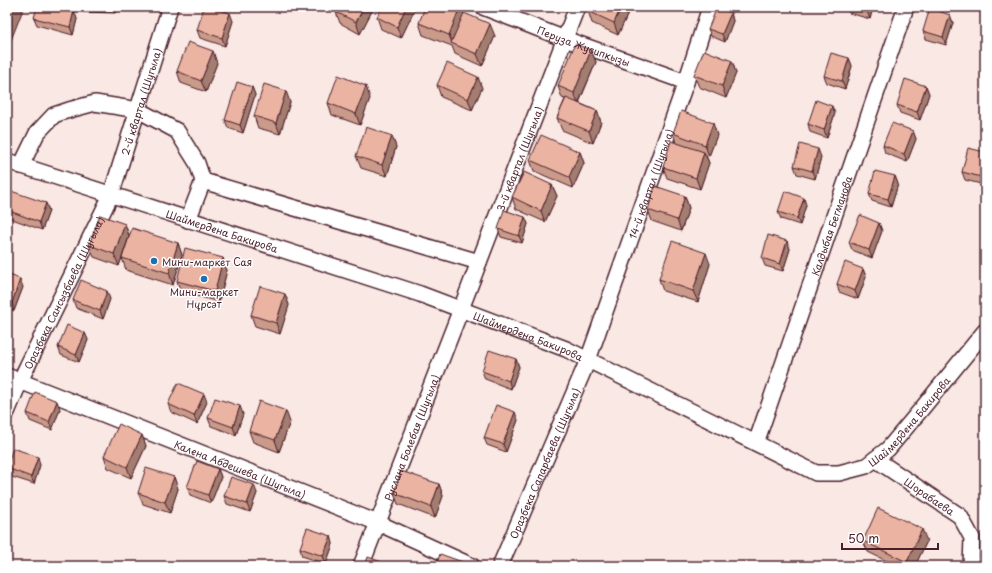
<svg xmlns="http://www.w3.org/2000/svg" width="992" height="573" font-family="'Playpen Sans',sans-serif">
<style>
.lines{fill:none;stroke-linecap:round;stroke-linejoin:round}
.minor-casing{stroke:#4a1f2b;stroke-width:18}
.minor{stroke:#fff;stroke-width:15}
.wall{fill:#ca9a8a;stroke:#4a1f2b}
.shaded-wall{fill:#a47d71;stroke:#4a1f2b}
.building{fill:#ebb3a1;stroke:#4a1f2b}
.poi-dot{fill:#1f6fb2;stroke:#fff;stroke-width:1.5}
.labels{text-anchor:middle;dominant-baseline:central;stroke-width:3;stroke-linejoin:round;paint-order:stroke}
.street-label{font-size:10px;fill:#4a1f2b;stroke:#fff}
.poi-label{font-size:10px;fill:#4a1f2b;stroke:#fff;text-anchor:start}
</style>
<rect width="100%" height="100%" fill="#f9e8e3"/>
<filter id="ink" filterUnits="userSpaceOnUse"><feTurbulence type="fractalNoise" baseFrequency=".025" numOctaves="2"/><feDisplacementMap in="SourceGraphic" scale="8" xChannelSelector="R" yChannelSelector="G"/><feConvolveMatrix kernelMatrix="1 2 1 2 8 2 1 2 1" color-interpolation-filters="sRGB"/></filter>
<g filter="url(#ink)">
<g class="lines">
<defs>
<g id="minor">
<path id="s1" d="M483,7L565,39L686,82"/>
<path id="s2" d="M7,161L420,294L566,349L816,473H839L866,466L888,449L924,406L985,331"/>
<path d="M21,166L37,133L54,115L69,110L95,103L138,110L177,131L197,163L203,181L188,220"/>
<path d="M203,181L479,262"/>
<path id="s3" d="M7,376L378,523L472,566"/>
<path id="s4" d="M7,412L20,381L111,195L170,7"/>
<path id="s5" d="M756,443L906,7"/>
<path id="s6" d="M875,459L960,516L972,538L971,566"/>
<path id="s7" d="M361,566L461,309L577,7"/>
<path id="s8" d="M500,566L588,360L686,82L710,7"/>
</g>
</defs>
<use href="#minor" class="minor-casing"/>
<use href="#minor" class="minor"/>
</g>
<path class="wall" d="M7,7L11,40L7,39Z
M82,7H115V13L84,12Z
M374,7L360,34L340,23L336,12Z
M416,7L401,38L381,29L377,17Z
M590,7H631L618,35L592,23L588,11Z
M847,7H873L870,19L849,13Z
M972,7H983L982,10Z
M74,11L77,19L73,35L37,25L34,18Z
M731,13L733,21L725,42L711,36L708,29Z
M464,14L495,36L482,66L455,54L452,46L423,35L419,23Z
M950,15L953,23L946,45L926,39L923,31Z
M233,21L225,46L200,38L197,30Z
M591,50L596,62L579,103L597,111L601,122L593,143L562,130L557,118L565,99L562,98L558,86Z
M849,58L852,66L845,89L827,83L824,76Z
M732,61L736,73L726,98L699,87L694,75Z
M217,63L206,92L181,83L177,71Z
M437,85L482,88L472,110L441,97Z
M926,86L929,94L920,120L900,113L897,105Z
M252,87L255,95L243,133L228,128L225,120Z
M370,98L360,125L332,115L328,103Z
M290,102L280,134L258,128L254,116Z
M835,113L827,138L810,132L808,124Z
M913,131L916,139L907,162L885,153L883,145Z
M673,133L717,135L709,156L706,155L709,163L700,189L667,178L663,167L676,143Z
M392,136L396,147L387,176L361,168L356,156Z
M580,152L584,163L573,188L534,171L530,160Z
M985,152V185L965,180L962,172Z
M821,157L815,179L797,174L794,166Z
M895,176L898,184L891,207L872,201L869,194Z
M552,185L557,196L545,222L516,209L512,197Z
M685,196L689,208L681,231L652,221L648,210Z
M7,202L46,203L49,211L42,230L7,217Z
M806,205L800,225L781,219L778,212Z
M525,217L528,224L522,243L501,237L498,229Z
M879,223L882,231L872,258L852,250L849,242Z
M125,224L129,235L178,243L182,255L173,285L126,270L122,258L128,239L119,266L94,257L89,245Z
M787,241L790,249L783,271L765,266L762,258Z
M710,264L698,302L663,291L659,279Z
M863,269L866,277L858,299L839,292L837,284Z
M227,270L219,302L181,292L177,281Z
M7,274L23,287L14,311L7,308Z
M285,294L289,305L280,334L255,326L251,315Z
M110,299L103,319L76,308L73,300Z
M85,333L88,340L79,362L61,355L58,347Z
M516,359L519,367L511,389L485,379L482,371Z
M207,402L197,424L171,412L168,404Z
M60,409L52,430L30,421L27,413Z
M243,414L236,435L211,426L208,418Z
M518,420L506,452L487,445L484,438Z
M290,422L279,452L253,442L249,431Z
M142,435L146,446L131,478L108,468L104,456Z
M40,465L34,484L9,476L7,470V466Z
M218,469L221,477L211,503L190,495L187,487Z
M174,477L178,489L170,513L143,504L138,493Z
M439,484L443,496L435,518L398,504L394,493Z
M257,493L250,512L227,504L224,496Z
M331,536L333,544L326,564L302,556L300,548Z
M863,541H927L915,566H897L868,552Z"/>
<path class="shaded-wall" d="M13,7H24L11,40L7,30V22Z
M113,7H115V13Z
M364,7H374L360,34L356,22Z
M406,7H416L401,38L397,27Z
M460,7H461L465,17L452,43L449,35Z
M621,7H631L618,35L614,23Z
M868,7H873L870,19L867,11Z
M74,11L77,19L73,35L70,27Z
M230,13L233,21L225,46L222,38Z
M731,13L733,21L725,42L722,34Z
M950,15L953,23L946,45L943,37Z
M490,24L495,36L482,66L477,54Z
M591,50L596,62L578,104L574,93Z
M213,51L217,63L206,92L201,81Z
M849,58L852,66L845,89L842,81Z
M732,61L736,73L726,98L722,86Z
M478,77L482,88L472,110L468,99Z
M366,86L370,98L360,125L356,114Z
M926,86L929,94L920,120L917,112Z
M252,87L255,95L243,133L240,125Z
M286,91L290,102L280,134L276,123Z
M832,106L835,113L827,138L824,130Z
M597,111L601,122L593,143L589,131Z
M713,123L717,135L709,156L705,145Z
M913,131L916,139L907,162L904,154Z
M392,136L396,147L387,176L382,165Z
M818,149L821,157L815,179L812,171Z
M580,152L584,163L573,188L569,177Z
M704,152L709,163L700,189L696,178Z
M895,176L898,184L891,207L888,199Z
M552,185L557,196L545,222L541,211Z
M685,196L689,208L681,231L677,220Z
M804,198L806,205L800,225L797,218Z
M46,203L49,211L42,230L39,222Z
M525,217L528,224L522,243L519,236Z
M879,223L882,231L872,258L869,250Z
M125,224L129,236L119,266L114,254Z
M787,241L790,249L783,271L780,264Z
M178,243L182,255L173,285L169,273Z
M706,253L710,264L698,302L693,291Z
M223,258L227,270L219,302L215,291Z
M863,269L866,277L858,299L855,291Z
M20,279L23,287L14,311L12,303Z
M107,291L110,299L103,319L100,311Z
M285,294L289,305L280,334L276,323Z
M85,333L88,340L79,362L76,355Z
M516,359L519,367L511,389L509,381Z
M204,394L207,402L197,424L194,416Z
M57,401L60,409L52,430L49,422Z
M240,406L243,414L236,435L233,427Z
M286,411L290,422L279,452L275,440Z
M515,412L518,420L506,452L503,444Z
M142,435L146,446L131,478L127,467Z
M38,457L40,465L34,484L31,477Z
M218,469L221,477L211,503L208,495Z
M174,477L178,489L170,513L165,502Z
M439,484L443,496L435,518L431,507Z
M254,485L257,493L250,512L247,504Z
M922,529L927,541L915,566H909L907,562Z
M331,536L333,544L326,564L323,556Z"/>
<path class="building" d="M7,7H13L7,22Z
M37,7H59L74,11L70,27L34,18Z
M204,7H212L230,13L222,38L197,30Z
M339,7H364L356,22L336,12Z
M382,7H406L397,27L377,17Z
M425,7H460L449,35L419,23Z
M590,7H621L614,23L588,11Z
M717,7L731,13L722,34L708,29Z
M853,7H868L867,11Z
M930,8L950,15L943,37L923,31Z
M464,13L490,24L477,54L451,43Z
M188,42L213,51L201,81L177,71Z
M575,44L591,50L574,93L558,86Z
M704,50L732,61L722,86L694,75Z
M831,53L849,58L842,81L824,76Z
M447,63L478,77L468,99L437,85Z
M338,75L366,86L356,114L328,103Z
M905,79L926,86L917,112L897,105Z
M237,82L252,87L240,125L225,120Z
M264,84L286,91L276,123L254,116Z
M566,98L597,111L589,131L557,118Z
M816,100L832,106L824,130L808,124Z
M681,111L713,123L705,145L673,133Z
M892,123L913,131L904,154L883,145Z
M366,127L392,136L382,165L356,156Z
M541,135L580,152L569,177L530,160Z
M671,141L704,152L696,178L663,167Z
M800,144L818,149L812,171L794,166Z
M968,148L985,152V178L962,172Z
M875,171L895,176L888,199L869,194Z
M524,172L552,185L541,211L512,197Z
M655,186L685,196L677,220L648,210Z
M11,191L46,203L39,222L7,210V202Z
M785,191L804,198L797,218L778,212Z
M504,210L525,217L519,236L498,229Z
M100,215L125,224L114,254L89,245Z
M860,215L879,223L869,250L849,242Z
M132,228L178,243L169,273L122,258Z
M768,235L787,241L780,264L762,258Z
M672,241L706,253L693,291L659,279Z
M185,248L223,258L215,291L177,281Z
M845,262L863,269L855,291L837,284Z
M7,274L20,279L12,303L7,301Z
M81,280L107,291L100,311L73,300Z
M260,286L285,294L276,323L251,315Z
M67,325L85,333L76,355L58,347Z
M489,350L516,359L509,381L482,371Z
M178,383L204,394L194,416L168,404Z
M35,392L57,401L49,422L27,413Z
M215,398L240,406L233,427L208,418Z
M259,401L286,411L275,440L249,431Z
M496,405L515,412L503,444L484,438Z
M119,424L142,435L127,467L104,456Z
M13,448L38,457L31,477L7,468V466Z
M197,461L218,469L208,495L187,487Z
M146,468L174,477L165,502L138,493Z
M401,471L439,484L431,507L394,493Z
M231,477L254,485L247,504L224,496Z
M878,508L922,529L907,562L863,541Z
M307,528L331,536L323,556L300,548Z
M440,554L471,565L470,566H436Z
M368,557L392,566H365Z"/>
</g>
<g class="poi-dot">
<circle cx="154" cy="261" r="4"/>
<circle cx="204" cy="279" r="4"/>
</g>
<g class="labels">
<g class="street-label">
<text stroke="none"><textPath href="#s1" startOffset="108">Перуза Жусипкызы</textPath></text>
<text stroke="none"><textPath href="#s4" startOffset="339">2-й квартал (Шугыла)</textPath></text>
<text stroke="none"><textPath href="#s7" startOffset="437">3-й квартал (Шугыла)</textPath></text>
<text stroke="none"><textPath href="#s8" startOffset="411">14-й квартал (Шугыла)</textPath></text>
<text stroke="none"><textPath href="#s5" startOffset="230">Калдыбая Бегманова</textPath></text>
<text stroke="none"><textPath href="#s2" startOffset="226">Шаймердена Бакирова</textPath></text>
<text stroke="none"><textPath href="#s4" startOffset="132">Оразбека Сансызбаева (Шугыла)</textPath></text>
<text stroke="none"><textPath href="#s2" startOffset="550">Шаймердена Бакирова</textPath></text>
<text stroke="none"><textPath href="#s2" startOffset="982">Шаймердена Бакирова</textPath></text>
<text stroke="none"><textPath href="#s7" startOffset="138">Руслана Болебая (Шугыла)</textPath></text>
<text stroke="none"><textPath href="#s8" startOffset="112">Оразбека Сапарбаева (Шугыла)</textPath></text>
<text stroke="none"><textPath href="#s3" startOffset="251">Калена Абдешева (Шугыла)</textPath></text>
<text stroke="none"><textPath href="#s6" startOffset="66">Шорабаева</textPath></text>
</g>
<g class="poi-label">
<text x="162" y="261">Мини-маркет Сая</text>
<text x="204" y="291" text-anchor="middle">Мини-маркет<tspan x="204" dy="12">Нұрсәт</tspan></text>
</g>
</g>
<rect width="992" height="573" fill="none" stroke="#fff" stroke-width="24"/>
<rect x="12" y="12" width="968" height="549" fill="none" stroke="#4a1f2b" stroke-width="1.5" filter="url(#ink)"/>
<path d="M842 543v6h96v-6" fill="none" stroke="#4a1f2b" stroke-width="2"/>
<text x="848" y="543" font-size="12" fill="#4a1f2b" stroke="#ffffff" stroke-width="3" paint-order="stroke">50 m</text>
</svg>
